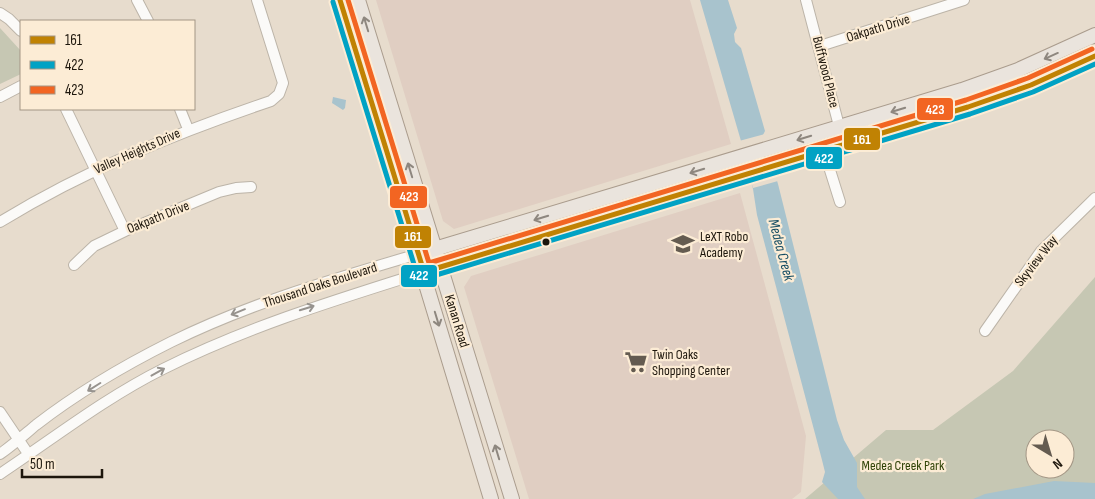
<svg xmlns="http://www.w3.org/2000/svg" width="1095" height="499" font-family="'Sofia Sans Condensed',sans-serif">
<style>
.commercial{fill:#e0cec2}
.green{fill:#c6c7b3;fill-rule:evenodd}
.water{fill:#a8c3cd}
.pier{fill:#e7dccd}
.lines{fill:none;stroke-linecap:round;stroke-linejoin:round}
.minor-casing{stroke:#bcb4a8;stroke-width:12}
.major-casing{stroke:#aa9c8d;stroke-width:16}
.minor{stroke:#fbfaf8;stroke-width:10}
.major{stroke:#eae4dd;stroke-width:14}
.bus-1-casing{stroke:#fcecd5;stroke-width:9}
.bus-2-casing{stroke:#fcecd5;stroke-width:9}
.bus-3-casing{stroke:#fcecd5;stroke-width:9}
.bus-1{stroke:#c08203;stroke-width:5}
.bus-2{stroke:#01a2c4;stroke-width:5}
.bus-3{stroke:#f26522;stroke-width:5}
.oneway{stroke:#8e877f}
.oneway2{stroke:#97938e}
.bus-dot{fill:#1d160c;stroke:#fcecd5;stroke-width:2}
.labels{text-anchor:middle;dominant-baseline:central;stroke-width:4.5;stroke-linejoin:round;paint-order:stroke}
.street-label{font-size:14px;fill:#1d160c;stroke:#fcecd5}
.poi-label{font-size:14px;fill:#1d160c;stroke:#fcecd5;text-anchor:start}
.park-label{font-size:14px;fill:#304307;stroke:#fcecd5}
.water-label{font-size:15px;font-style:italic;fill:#144c63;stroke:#fcecd5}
.line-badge{stroke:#fcecd5;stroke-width:2}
.badge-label{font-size:14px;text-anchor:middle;font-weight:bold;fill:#fff}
</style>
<rect width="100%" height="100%" fill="#e7dccd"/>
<path class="commercial" d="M376,0H690L731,144L454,229L443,221Z
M740,193L806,436L801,492L792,499H529L464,287L471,276Z"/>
<path class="green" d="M0,28L21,51V74L0,84Z
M1095,277V499H805L886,430H933L1013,371ZM1035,439H1065V469H1035Z"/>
<path class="water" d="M700,0H728L737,28L734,34L735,42L741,48L765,131L763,135L778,184L837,420L844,440L857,463V487L865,499H838L822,482L825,472L822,460L757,215L753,189L741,141Z
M333,97L346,100L345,108L343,110L332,103Z
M1054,481L1095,483V499H973L985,494Z"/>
<path class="pier" d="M765,134L778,181L753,188L739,141Z"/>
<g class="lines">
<defs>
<path id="minor" d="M137,0L148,21
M806,0L844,145
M0,13L9,19L21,31
M820,46L964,0
M0,97L21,86
M66,109L125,231
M180,109L188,129
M824,151L840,202
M0,222C85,170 176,133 271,101L279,94L283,83L257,0
M74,265L94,246L125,231L219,192L236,188L251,187
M985,331L1041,251L1095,198
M0,412L29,455
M0,454C13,445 24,435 36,425C76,394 125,365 171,342C250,303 334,279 418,254
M0,474C54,438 105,398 163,369C247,327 335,300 424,272"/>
<path id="major" d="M340,0L491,499
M358,0L512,499
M418,254L962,90L1018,70L1095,35
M424,272L968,107L1031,85L1095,56"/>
</defs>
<use href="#minor" class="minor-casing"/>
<use href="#major" class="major-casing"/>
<use href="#minor" class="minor"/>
<use href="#major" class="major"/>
<defs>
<path id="bus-1" d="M340,0L424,272L968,107L1031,85L1095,56"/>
<path id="bus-2" d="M333,2L417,274L423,279L970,114L1033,92L1095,64"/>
<path id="bus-3" d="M348,0L429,263L966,100L1028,78L1092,49"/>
</defs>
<use href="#bus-1" class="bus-1-casing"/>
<use href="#bus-2" class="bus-2-casing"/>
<use href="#bus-3" class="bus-3-casing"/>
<use href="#bus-1" class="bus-1"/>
<use href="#bus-2" class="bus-2"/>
<use href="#bus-3" class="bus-3"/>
</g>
<defs><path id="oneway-shaft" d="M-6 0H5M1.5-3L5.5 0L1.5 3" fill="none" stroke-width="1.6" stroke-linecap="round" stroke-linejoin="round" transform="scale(1.25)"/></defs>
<g class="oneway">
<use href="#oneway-shaft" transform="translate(366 24) rotate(-107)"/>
<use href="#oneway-shaft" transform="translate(1051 56) rotate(156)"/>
<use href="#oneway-shaft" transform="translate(898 110) rotate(163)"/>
<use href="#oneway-shaft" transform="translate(804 138) rotate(163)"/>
<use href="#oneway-shaft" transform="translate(410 170) rotate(-107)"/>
<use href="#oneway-shaft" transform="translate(697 171) rotate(163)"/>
<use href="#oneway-shaft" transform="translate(541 218) rotate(163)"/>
<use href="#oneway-shaft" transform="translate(437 319) rotate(73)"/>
<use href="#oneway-shaft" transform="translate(497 452) rotate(-107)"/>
</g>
<g class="oneway2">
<use href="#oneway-shaft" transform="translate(307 308) rotate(-17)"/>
<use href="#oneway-shaft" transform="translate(238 312) rotate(158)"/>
<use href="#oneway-shaft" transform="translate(158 372) rotate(-29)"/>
<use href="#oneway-shaft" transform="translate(94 387) rotate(148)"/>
</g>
<defs>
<symbol id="school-bare" viewBox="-9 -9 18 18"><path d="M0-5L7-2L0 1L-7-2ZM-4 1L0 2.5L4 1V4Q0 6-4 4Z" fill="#645b50" stroke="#fcecd5" stroke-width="2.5" paint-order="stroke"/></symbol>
<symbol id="supermarket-bare" viewBox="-9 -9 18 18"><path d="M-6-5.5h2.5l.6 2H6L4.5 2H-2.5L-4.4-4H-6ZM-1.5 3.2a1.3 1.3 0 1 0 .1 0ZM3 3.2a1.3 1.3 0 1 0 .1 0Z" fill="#645b50" stroke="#fcecd5" stroke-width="2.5" paint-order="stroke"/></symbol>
</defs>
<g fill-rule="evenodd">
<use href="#school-bare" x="667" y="228" width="32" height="32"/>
<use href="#supermarket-bare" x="620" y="346" width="32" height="32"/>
</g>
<circle class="bus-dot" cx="546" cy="242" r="4.5"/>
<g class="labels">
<g class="street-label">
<text transform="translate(878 28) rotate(-17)">Oakpath Drive</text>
<text transform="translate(826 72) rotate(76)">Buffwood Place</text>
<text transform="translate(137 151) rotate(-24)">Valley Heights Drive</text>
<text transform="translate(158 217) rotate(-22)">Oakpath Drive</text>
<text transform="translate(1036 261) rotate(-52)">Skyview Way</text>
<text transform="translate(320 285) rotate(-18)">Thousand Oaks Boulevard</text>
<text transform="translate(457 321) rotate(73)">Kanan Road</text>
</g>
<g class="poi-label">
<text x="700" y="236">LeXT Robo<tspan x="700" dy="16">Academy</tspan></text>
<text x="652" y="354">Twin Oaks<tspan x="652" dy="16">Shopping Center</tspan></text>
</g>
<g class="park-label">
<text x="903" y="465">Medea Creek Park</text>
</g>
<g class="water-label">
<text transform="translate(781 250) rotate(75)">Medea Creek</text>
</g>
</g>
<g class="line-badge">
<rect x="916" y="97" width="38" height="24" rx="5" fill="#f26522"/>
<rect x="843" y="127" width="38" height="24" rx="5" fill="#c08203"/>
<rect x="805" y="146" width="38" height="24" rx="5" fill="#01a2c4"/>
<rect x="389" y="185" width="39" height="24" rx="5" fill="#f26522"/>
<rect x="394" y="225" width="38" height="24" rx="5" fill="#c08203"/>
<rect x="400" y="264" width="38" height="24" rx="5" fill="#01a2c4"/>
</g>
<g class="badge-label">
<text x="935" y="114">423</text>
<text x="862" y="144">161</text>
<text x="824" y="163">422</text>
<text x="409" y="201">423</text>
<text x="413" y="241">161</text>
<text x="419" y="280">422</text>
</g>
<rect x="20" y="20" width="175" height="90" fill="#fcecd5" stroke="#a39685"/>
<rect x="30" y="36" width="25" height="8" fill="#c08203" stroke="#a39685"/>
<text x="65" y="45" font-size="15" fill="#1d160c">161</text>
<rect x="30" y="61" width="25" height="8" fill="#01a2c4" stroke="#a39685"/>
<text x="65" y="70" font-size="15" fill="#1d160c">422</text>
<rect x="30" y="86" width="25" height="8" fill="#f26522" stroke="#a39685"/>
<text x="65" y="95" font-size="15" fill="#1d160c">423</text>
<g transform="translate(1050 454) rotate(142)"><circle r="24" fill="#fcecd5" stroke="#a39685"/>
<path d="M0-4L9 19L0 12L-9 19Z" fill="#645b50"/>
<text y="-8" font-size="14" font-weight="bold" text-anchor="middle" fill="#1d160c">N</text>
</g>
<path d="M22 469v8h80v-8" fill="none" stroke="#1d160c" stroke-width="2.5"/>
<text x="30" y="469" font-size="15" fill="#1d160c" stroke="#fcecd5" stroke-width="4" paint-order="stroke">50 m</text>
</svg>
